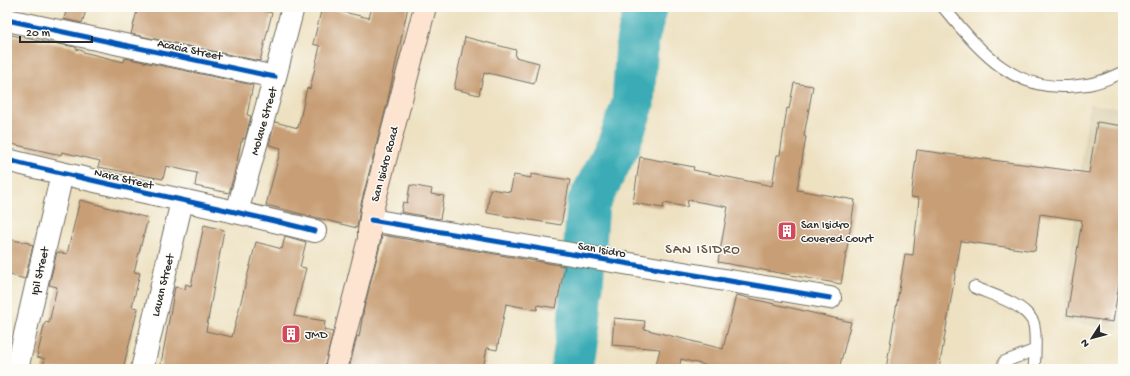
<svg xmlns="http://www.w3.org/2000/svg" width="1130" height="376" font-family="'Gochi Hand',sans-serif">
<rect width="100%" height="100%" fill="#fdfcf7"/>
<filter id="ink" filterUnits="userSpaceOnUse"><feTurbulence type="fractalNoise" baseFrequency=".025" numOctaves="2"/><feDisplacementMap in="SourceGraphic" scale="8" xChannelSelector="R" yChannelSelector="G"/><feConvolveMatrix kernelMatrix="1 2 1 2 8 2 1 2 1" color-interpolation-filters="sRGB"/></filter>
<filter id="wash" filterUnits="userSpaceOnUse"><feTurbulence type="fractalNoise" baseFrequency=".012" numOctaves="4" result="noise"/><feDisplacementMap in="SourceGraphic" scale="16" xChannelSelector="R" yChannelSelector="G"/><feGaussianBlur stdDeviation="0.9" result="paint"/><feColorMatrix in="noise" values="0 0 0 0 0 0 0 0 0 0 0 0 0 0 0 0 0 1.4 0 .05"/><feComposite in="paint" operator="in"/></filter>
<g filter="url(#wash)">
<rect width="100%" height="100%" fill="#ede1c1"/>
<path fill="#dbd0b1" d="M 1090,104 L 1123,108 L 1123,329 L 1062,322 L 1085,136 Z"/>
<g fill="none" stroke-linecap="round" stroke-linejoin="round">
<path stroke="#3bacb5" stroke-width="43" d="M 572,369 L 579,324 L 588,204 L 618,146 L 633,104 L 637,42 L 646,7"/>
</g>
<g id="blocks">
<path fill="#c79e75" d="M 67,7 L 87,7 L 82,23 L 64,19 Z
M 138,7 L 251,7 L 272,13 L 260,61 L 131,34 Z
M 322,7 L 369,18 L 372,7 L 408,7 L 386,108 L 360,207 L 357,228 L 266,205 L 281,148 L 269,145 L 275,122 L 298,128 L 307,88 L 310,89 L 320,46 L 313,44 Z
M 7,34 L 39,41 L 76,47 L 76,49 L 83,51 L 83,52 L 124,62 L 125,58 L 253,85 L 247,115 L 251,116 L 245,139 L 243,138 L 242,142 L 241,142 L 234,175 L 229,193 L 195,186 L 197,173 L 166,166 L 163,179 L 98,167 L 100,161 L 62,152 L 61,155 L 7,143 Z
M 465,37 L 516,50 L 515,57 L 539,63 L 534,84 L 488,73 L 488,74 L 484,73 L 479,95 L 454,89 Z
M 794,83 L 813,86 L 804,136 L 806,137 L 797,190 L 855,200 L 841,284 L 718,262 L 728,207 L 688,200 L 687,207 L 664,203 L 663,208 L 633,203 L 640,157 L 694,167 L 693,170 L 772,186 L 777,155 L 780,155 L 787,108 L 789,109 Z
M 1097,122 L 1123,126 L 1123,258 L 1113,322 L 1067,315 L 1082,220 L 1040,214 L 1035,251 L 961,241 L 939,369 L 886,369 L 905,254 L 913,255 L 919,198 L 911,197 L 917,150 L 1089,173 Z
M 531,174 L 570,180 L 561,225 L 487,213 L 490,189 L 510,192 L 514,175 L 531,178 Z
M 410,185 L 432,189 L 431,194 L 444,196 L 440,219 L 401,212 L 403,202 L 407,203 Z
M 80,200 L 148,218 L 134,272 L 140,273 L 132,307 L 138,308 L 123,369 L 42,369 L 45,359 L 37,357 L 45,322 L 49,323 L 57,287 L 49,285 L 57,252 L 67,254 Z
M 204,225 L 224,230 L 206,331 L 232,337 L 256,242 L 282,249 L 285,236 L 306,242 L 300,267 L 306,268 L 294,316 L 325,321 L 324,330 L 333,332 L 324,369 L 160,369 L 175,287 L 185,289 L 186,284 L 191,286 Z
M 382,235 L 565,266 L 556,308 L 538,305 L 537,310 L 506,304 L 497,350 L 487,348 L 483,369 L 349,369 L 357,336 L 359,337 L 364,308 L 381,242 Z
M 7,239 L 29,243 L 29,244 L 33,245 L 25,279 L 7,274 Z
M 736,295 L 851,322 L 839,369 L 720,369 L 681,359 L 679,369 L 655,369 L 660,349 L 612,345 L 614,318 L 645,321 L 644,329 L 723,349 Z"/>
</g>
</g>
<g filter="url(#ink)">
<use href="#blocks" fill-opacity="0" stroke="#6f6b60" stroke-width="1"/>
<g fill="none" stroke-linecap="round" stroke-linejoin="round">
<g stroke="#6f6b60" stroke-width="13">
<path id="lane" d="M 943,7 C 979,49 1011,92 1073,86 C 1080,85 1088,85 1094,83 C 1104,81 1114,76 1123,72
M 974,287 C 992,295 1022,303 1032,320 C 1037,327 1035,359 1034,369
M 1003,369 L 1004,362 L 1035,350"/>
</g>
<g stroke="#6f6b60" stroke-width="24">
<path id="street" d="M 7,20 L 275,77
M 7,160 C 109,186 213,205 315,231
M 237,212 L 275,77 L 293,7
M 371,220 L 830,298
M 17,369 L 62,174
M 142,369 L 182,201"/>
</g>
<g stroke="#6f6b60" stroke-width="24">
<path id="secondary" d="M 336,369 L 369,239 L 369,231 L 372,210 L 425,7"/>
</g>
<use href="#lane" stroke="#fff" stroke-width="11"/>
<use href="#street" stroke="#fff" stroke-width="22"/>
<use href="#secondary" stroke="#fde4d1" stroke-width="22"/>
<g stroke="#fdfcf7" stroke-width="8">
<path id="cycleway" d="M 7,20 L 275,77
M 7,160 C 109,186 213,205 315,231
M 371,220 L 830,298"/>
</g>
<use href="#cycleway" stroke="#0057b8" stroke-width="5"/>
</g>
</g>
<defs>
<g id="building-square" transform="scale(1)"><rect x="-9" y="-9" width="18" height="18" rx="4" fill="#d1495b" stroke="#fdfcf7"/><path d="M-4-6H4V6H1V3H-1V6H-4ZM-2.5-4.3h1.7v1.8h-1.7ZM.8-4.3h1.7v1.8H.8ZM-2.5-1h1.7V.8h-1.7ZM.8-1h1.7V.8H.8Z" fill="#fff"/></g>
</defs>
<g fill-rule="evenodd">
<use href="#building-square" x="787" y="231"/>
<use href="#building-square" x="291" y="334"/>
</g>
<g text-anchor="middle" stroke-width="3" stroke-linejoin="round" paint-order="stroke">
<g font-size="12" fill="#2b2b2b" stroke="#fdfcf7">
<text transform="translate(190 49) rotate(12)" y="4">Acacia Street</text>
<text transform="translate(263 121) rotate(-74)" y="4">Molave Street</text>
<text transform="translate(384 164) rotate(-75)" y="4">San Isidro Road</text>
<text transform="translate(124 178) rotate(13)" y="4">Nara Street</text>
<text transform="translate(602 249) rotate(10)" y="4">San Isidro</text>
<text transform="translate(39 271) rotate(-77)" y="4">Ipil Street</text>
<text transform="translate(162 285) rotate(-76)" y="4">Lauan Street</text>
</g>
<g font-size="12" fill="#2b2b2b" stroke="#fdfcf7" text-anchor="start">
<text x="801" y="228">San Isidro<tspan x="801" dy="14">Covered Court</tspan></text>
<text x="305" y="338">JMD</text>
</g>
<g font-size="14" letter-spacing="1" fill="#625345" stroke="#fdfcf7">
<text x="703" y="253">SAN ISIDRO</text>
</g>
</g>
<rect width="1130" height="376" fill="none" stroke="#fdfcf7" stroke-width="24"/>
<g transform="translate(1092 338) rotate(234)" stroke="#fdfcf7" stroke-width="3" paint-order="stroke">
<path d="M0-3L7 15L0 10L-7 15Z" fill="#2b2b2b"/>
<text y="-6" font-size="11" font-weight="bold" text-anchor="middle" fill="#2b2b2b">N</text>
</g>
<path d="M20 36v6h72v-6" fill="none" stroke="#2b2b2b" stroke-width="2"/>
<text x="26" y="36" font-size="12" fill="#2b2b2b" stroke="#fdfcf7" stroke-width="3" paint-order="stroke">20 m</text>
</svg>
